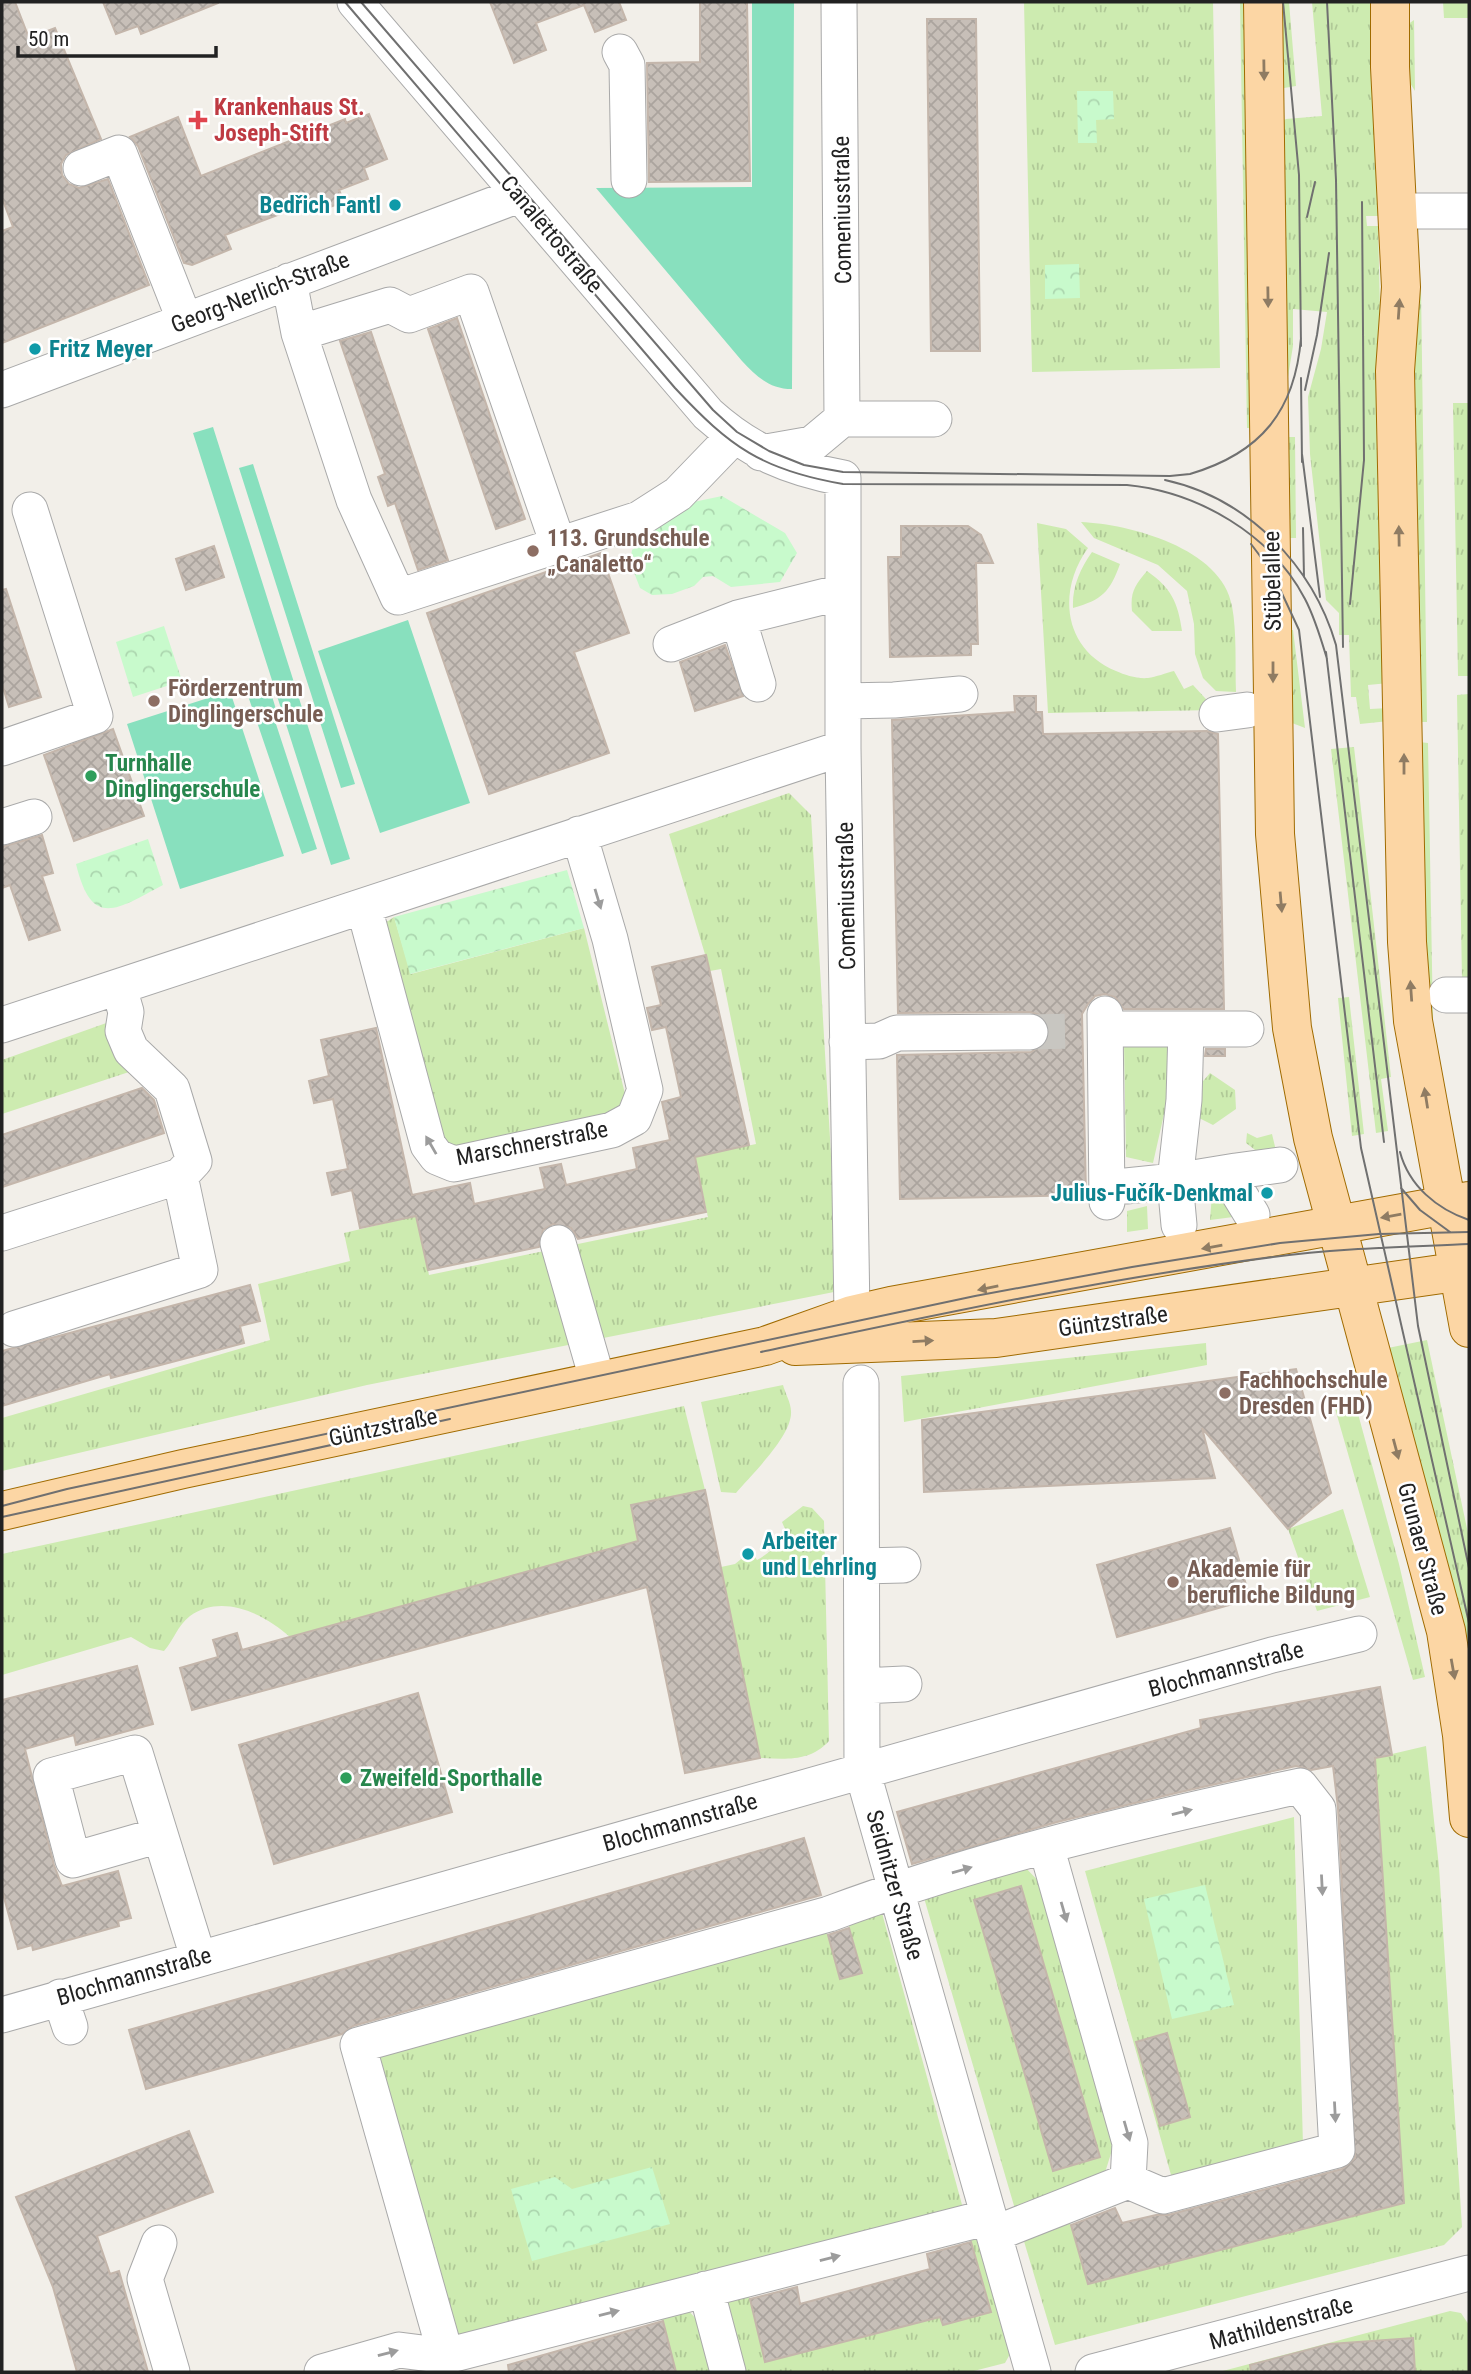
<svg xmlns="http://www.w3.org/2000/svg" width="1471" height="2374" font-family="'Roboto Condensed',sans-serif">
<defs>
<pattern id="grass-tufts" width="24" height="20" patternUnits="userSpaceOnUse" patternTransform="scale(1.75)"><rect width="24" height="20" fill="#cdebb0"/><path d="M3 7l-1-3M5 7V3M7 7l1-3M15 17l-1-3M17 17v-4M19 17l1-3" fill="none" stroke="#b0c997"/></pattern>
<pattern id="park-crowns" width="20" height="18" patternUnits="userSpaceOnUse" patternTransform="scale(1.75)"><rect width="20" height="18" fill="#c8facc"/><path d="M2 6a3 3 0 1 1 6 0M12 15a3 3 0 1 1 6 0" fill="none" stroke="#acd6af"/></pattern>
<pattern id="building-cross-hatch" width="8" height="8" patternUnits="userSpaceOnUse" patternTransform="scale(1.75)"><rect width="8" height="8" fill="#c7bfb8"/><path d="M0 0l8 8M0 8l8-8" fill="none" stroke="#aba49e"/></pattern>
</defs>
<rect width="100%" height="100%" fill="#f2efe9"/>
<path fill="url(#grass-tufts)" d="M 1024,2 L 1213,2 L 1220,368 L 1032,372 Z
M 1240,2 L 1248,2 L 1253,428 L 1247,428 Z
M 1276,2 L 1289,2 L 1296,86 L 1278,89 Z
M 1312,2 L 1375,2 L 1378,216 L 1366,216 L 1367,226 L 1378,226 L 1389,683 L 1368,685 L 1370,709 L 1389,708 L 1389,721 L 1360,724 L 1356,697 L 1351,697 L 1349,635 L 1339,635 L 1339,613 L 1326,600 L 1310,454 L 1308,397 L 1321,349 L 1327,312 L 1293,309 L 1293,346 L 1287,383 L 1278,124 L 1286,119 L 1322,116 Z
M 1414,20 L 1415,91 L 1410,83 L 1404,27 Z
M 1421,287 L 1427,722 L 1417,722 L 1412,350 Z
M 1453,403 L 1469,403 L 1469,676 L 1458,676 Z
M 1282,437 L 1295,437 L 1296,538 L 1284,538 Z
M 1081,522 C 1129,524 1222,548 1232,606 C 1237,633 1235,664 1236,692 L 1216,691 L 1203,678 L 1195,654 L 1194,624 L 1187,591 L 1158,565 L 1094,538 Z
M 1037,523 L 1066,529 L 1088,548 C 1057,591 1063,649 1116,671 C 1125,675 1137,679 1148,678 C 1156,677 1166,673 1174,671 L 1184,689 L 1193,685 L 1216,710 L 1048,713 Z
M 1092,552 L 1120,564 C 1110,592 1102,600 1073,608 C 1072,587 1080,569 1092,552 Z
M 1147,571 C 1171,588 1178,602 1182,631 L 1152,631 L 1132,611 C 1130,592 1135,585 1147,571 Z
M 1286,630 L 1293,630 L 1305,728 L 1287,721 Z
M 1469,694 L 1469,980 L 1462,980 L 1457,695 Z
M 1419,742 L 1428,743 L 1433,1021 L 1431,1044 L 1423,958 Z
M 1354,747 L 1391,1077 L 1381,1079 L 1388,1131 L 1376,1133 L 1331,749 Z
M 789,793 L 811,815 L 839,1291 L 367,1385 L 2,1471 L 2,1418 L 270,1340 L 258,1284 L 350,1261 L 344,1233 L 416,1216 L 429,1275 L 708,1217 L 695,1157 L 756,1144 L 721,969 L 710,971 L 669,834 Z
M 394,917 L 411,974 L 584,928 L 629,1110 L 452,1154 L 437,1144 L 385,923 Z
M 1349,997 L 1364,1134 L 1352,1136 L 1338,998 Z
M 112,1021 L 135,1070 L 2,1114 L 2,1060 Z
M 1168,1043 L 1167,1101 L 1153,1163 L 1126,1157 L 1124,1044 Z
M 1210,1073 L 1235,1090 L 1236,1109 L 1213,1125 L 1199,1118 L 1198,1087 Z
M 1247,1133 L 1257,1138 L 1272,1134 L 1278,1159 L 1267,1159 L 1246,1143 Z
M 1228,1191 L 1241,1216 L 1210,1220 L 1212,1194 Z
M 1147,1206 L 1148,1229 L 1127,1232 L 1127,1211 Z
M 1427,1340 L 1469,1538 L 1469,1697 L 1383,1349 Z
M 1206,1343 L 1207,1365 L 904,1422 L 901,1376 Z
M 783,1385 C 785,1393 791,1403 791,1411 C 793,1435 751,1475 736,1493 L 721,1492 L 701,1402 Z
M 1354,1399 L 1399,1564 L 1425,1677 L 1413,1680 L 1334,1405 Z
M 684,1406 L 705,1490 L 631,1505 L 638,1541 L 290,1637 C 265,1614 222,1593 190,1616 C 177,1626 174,1640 164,1651 L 150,1648 L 131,1637 L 2,1675 L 2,1554 Z
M 803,1506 L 812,1508 L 824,1521 L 829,1741 C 810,1762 786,1759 760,1758 L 721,1567 L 735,1564 L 751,1551 L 757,1560 C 771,1552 780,1544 785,1529 L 782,1522 Z
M 1343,1509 L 1370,1597 L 1317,1611 L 1288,1529 Z
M 1426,1746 L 1439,1867 L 1462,2227 L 1444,2245 L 1055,2345 L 1023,2238 L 1069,2220 L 1089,2284 L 1404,2203 L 1375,1758 Z
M 1294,1817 L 1303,2145 L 1173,2182 L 1085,1871 Z
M 1021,1863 L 1049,1892 L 1118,2131 L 1103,2179 L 1017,2216 L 922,1891 Z
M 882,1913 L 964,2212 L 453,2347 L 367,2054 L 826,1929 L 840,1979 L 862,1972 L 848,1923 Z
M 976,2235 L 1010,2354 L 1005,2363 L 970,2372 L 746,2372 L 728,2302 L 749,2296 L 766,2362 L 940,2317 L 943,2325 L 991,2311 L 970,2237 Z
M 686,2308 L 698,2321 L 712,2372 L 676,2372 L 662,2319 L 628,2328 L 626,2315 Z
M 1450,2311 L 1461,2313 L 1469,2325 L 1469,2372 L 1415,2372 L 1413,2339 L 1330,2344 L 1274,2372 L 1219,2372 Z"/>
<path fill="url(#park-crowns)" d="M 1077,91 L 1113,91 L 1114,119 L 1096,120 L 1097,143 L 1078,143 Z
M 1079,264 L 1080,298 L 1045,299 L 1045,265 Z
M 722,496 L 785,533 L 797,553 L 780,582 L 731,587 L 713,576 L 703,577 L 694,586 L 672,594 L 652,595 L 640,588 L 630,562 L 632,550 L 684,504 Z
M 164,626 L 182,681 L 133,697 L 116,642 Z
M 148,839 L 163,885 C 117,909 92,930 76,864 Z
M 567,870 L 584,928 L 410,974 L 394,917 Z
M 1205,1885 L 1234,2005 L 1172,2019 L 1144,1899 Z
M 652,2167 L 670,2224 L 532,2261 L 511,2189 L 555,2177 L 572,2189 Z"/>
<path fill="#cdebb0" d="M 1443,2 L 1469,2 L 1469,18 L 1444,18 Z"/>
<path fill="#88e0be" d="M 752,2 L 794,2 L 792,389 C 770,389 757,377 742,361 L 596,188 L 752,187 Z
M 213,427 L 350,859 L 331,865 L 193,433 Z
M 253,464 L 355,784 L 341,788 L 239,468 Z
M 408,620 L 470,803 L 380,833 L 318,651 Z
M 267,680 L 279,719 L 275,721 L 317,849 L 302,854 L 245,687 Z
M 230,691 L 284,856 L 180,889 L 127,724 Z"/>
<path fill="url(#building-cross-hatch)" stroke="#c4b6ab" stroke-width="2" d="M 2,2 L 15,2 L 29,38 L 55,28 L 101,139 L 66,155 L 61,164 L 62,175 L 69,184 L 79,188 L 108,179 L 149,285 L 2,343 L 2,231 L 13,227 L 2,198 Z
M 103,2 L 218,2 L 218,3 L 141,34 L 138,26 L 116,34 Z
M 490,2 L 619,2 L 626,20 L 595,32 L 584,5 L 536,23 L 546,50 L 514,63 Z
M 700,2 L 747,2 L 750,181 L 649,182 L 647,63 L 700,62 Z
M 927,19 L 976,19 L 980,351 L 931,351 Z
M 369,114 L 387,159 L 364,168 L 368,179 L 339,190 L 344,202 L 313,213 L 309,203 L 225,235 L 231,249 L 192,265 L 184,263 L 138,146 L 130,137 L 178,117 L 201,176 L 345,119 L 346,123 Z
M 457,318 L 525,519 L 496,529 L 428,329 Z
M 371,332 L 448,560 L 418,570 L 395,503 L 388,506 L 378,477 L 385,474 L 340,341 Z
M 901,526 L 968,526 L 981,535 L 993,563 L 976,563 L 978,644 L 971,644 L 971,655 L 890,657 L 888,557 L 901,557 Z
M 214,546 L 224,577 L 186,590 L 176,559 Z
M 601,553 L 629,633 L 574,652 L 609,753 L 489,794 L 427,613 Z
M 6,589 L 41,697 L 9,707 L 2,684 L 2,590 Z
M 725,645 L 743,696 L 695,711 L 680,662 Z
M 1014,696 L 1036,696 L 1036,712 L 1042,712 L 1043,734 L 1207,731 L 1218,734 L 1224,1009 L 1124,1009 L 1115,997 L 1105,994 L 1095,996 L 1088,1004 L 1082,1014 L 1086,1195 L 900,1199 L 897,1055 L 1031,1052 L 1047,1042 L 1050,1031 L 1040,1015 L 1030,1012 L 898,1013 L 892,720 L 1015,712 Z
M 113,729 L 144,816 L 74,841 L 44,755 Z
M 42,835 L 53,873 L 42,876 L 60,930 L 29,940 L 10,885 L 2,888 L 2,847 Z
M 706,955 L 749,1145 L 695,1157 L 706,1212 L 578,1239 L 571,1228 L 553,1224 L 543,1230 L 539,1247 L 428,1270 L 416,1216 L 360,1228 L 352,1190 L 332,1195 L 327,1173 L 348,1169 L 333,1099 L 314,1103 L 309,1081 L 329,1076 L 321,1040 L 376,1028 L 412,1195 L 470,1183 L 474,1204 L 545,1189 L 540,1168 L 561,1164 L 566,1185 L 637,1169 L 633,1148 L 670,1140 L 662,1102 L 681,1097 L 666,1027 L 652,1030 L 647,1008 L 661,1005 L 652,967 Z
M 1206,1049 L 1225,1049 L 1225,1056 L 1205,1056 Z
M 142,1088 L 154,1100 L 164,1133 L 2,1187 L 2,1135 Z
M 250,1285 L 260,1321 L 240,1326 L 244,1343 L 111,1378 L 110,1374 L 2,1406 L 2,1351 Z
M 1296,1369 L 1331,1493 L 1288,1529 L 1202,1428 L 1215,1478 L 924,1492 L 922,1420 Z
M 705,1490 L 760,1758 L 685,1773 L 647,1587 L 192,1710 L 180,1668 L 218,1657 L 213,1640 L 237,1633 L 242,1650 L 638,1541 L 631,1505 Z
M 1230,1528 L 1250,1599 L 1117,1637 L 1097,1565 Z
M 137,1666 L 153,1724 L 76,1745 L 74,1735 L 25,1749 L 54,1865 L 62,1886 L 118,1871 L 131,1918 L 118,1921 L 119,1926 L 83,1936 L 33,1950 L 32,1945 L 18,1949 L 2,1890 L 2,1700 Z
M 1380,1687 L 1392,1755 L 1375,1758 L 1404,2203 L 1088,2284 L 1071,2225 L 1115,2208 L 1122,2223 L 1156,2215 L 1168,2215 L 1342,2169 L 1355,2158 L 1338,1808 L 1333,1766 L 1311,1770 L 1296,1766 L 1176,1793 L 1057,1822 L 912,1864 L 897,1812 L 1201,1728 L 1200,1720 Z
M 418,1693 L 452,1812 L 274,1864 L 239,1745 Z
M 804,1838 L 821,1895 L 353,2026 L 342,2034 L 146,2089 L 129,2030 Z
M 1021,1886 L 1100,2157 L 1053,2171 L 974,1900 Z
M 849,1928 L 862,1973 L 840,1979 L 828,1935 Z
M 1167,2033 L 1190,2117 L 1160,2126 L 1136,2042 Z
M 189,2131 L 213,2192 L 97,2236 L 110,2274 L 119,2271 L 148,2372 L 77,2372 L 53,2287 L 16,2197 Z
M 971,2242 L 991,2312 L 943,2325 L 940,2317 L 765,2362 L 750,2299 L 797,2287 L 800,2304 L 930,2269 L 927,2254 Z
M 663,2321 L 676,2372 L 509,2372 L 508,2365 Z
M 1413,2338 L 1415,2372 L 1251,2372 L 1250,2365 L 1330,2344 Z"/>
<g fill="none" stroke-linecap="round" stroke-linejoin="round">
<path stroke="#c8c6c1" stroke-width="35" stroke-dasharray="35 18" stroke-linecap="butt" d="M 1030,1032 L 1083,1031"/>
<g stroke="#a9a9a9" stroke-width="37">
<path id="minor" d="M 355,2 L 708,414 C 749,451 789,468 843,478 L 843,748 L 852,1315
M 839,2 L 842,419
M 620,52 L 627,65 L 629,180
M 81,168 L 119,153 L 185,321
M 1399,211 L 1469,211
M 289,281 L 299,333 L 354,500 L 398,597 L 639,519 L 678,494 L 733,437
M 299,333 L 390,305 L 409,315 L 471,292 L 558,544
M 2,390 L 519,195
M 842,419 L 934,419
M 761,453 L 812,444 L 842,419
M 738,618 L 758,684
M 671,644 L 738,618 L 842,592
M 843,701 L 894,700 L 960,694
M 1217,714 L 1247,710
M 2,748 L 95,716 L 30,510
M 2,827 L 34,817
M 364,907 L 428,1145 L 437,1157 L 454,1164 L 612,1130 L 634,1118 L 645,1090 L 610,939 L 579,834
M 1446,995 L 1469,995
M 1105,1014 L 1107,1202
M 2,1025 L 843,748
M 1124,1029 L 1246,1029
M 1186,1029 L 1184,1100 L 1175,1181 L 1236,1171
M 847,1042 L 879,1041 L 897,1033 L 1030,1032
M 1126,1186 L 1175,1181 L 1179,1225
M 1252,1215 L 1236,1189 L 1236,1171 L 1280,1165
M 2,1233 L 180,1176 L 194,1161 L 172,1089 L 131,1050 L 123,1031 L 126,1012 L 119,988
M 558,1243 L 598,1382
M 14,1329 L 200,1270 L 180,1176
M 861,1383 L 862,1770 L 1033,2372
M 862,1566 L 903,1565
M 862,1686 L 904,1684
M 160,1835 L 73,1860 L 51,1776 L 135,1753 L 198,1957
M 1046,1846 L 1130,2143 L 1128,2181
M 60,1997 L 70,2027
M 2,2015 L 1272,1655 L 1359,1634
M 159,2243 L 145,2279 L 172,2372
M 706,2289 L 728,2372
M 446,2356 L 358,2045 L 829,1914 C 982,1857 1141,1820 1300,1786 L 1318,1809 L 1337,2150 L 1163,2196 L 1128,2181 L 994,2234
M 322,2372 L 399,2350 L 446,2356 L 989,2217
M 1093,2372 L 1469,2273"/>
</g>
<g stroke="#a06b00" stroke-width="40">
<path id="major" d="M 1263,2 L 1275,834 L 1292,1028 L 1313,1138 L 1446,1631 L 1462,1735 L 1469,1818
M 1390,2 L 1390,67 L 1401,287 L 1395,371 L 1407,942 L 1413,1021 L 1469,1328
M 795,1346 L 996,1338 L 1469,1270
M 2,1511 L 183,1469 L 765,1346 L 852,1315 L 891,1306 L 1469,1201"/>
</g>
<use href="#minor" stroke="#fff" stroke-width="35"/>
<use href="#major" stroke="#fcd6a4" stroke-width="38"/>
<path stroke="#707070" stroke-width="2" d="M 345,2 L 675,388 C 730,447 762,470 843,484 L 1127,485 C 1198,492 1271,534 1305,599 C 1315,618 1321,639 1327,659
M 361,2 L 713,410 L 737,432 L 769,451 L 804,465 L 843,472 L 1170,476 L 1190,474 C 1261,453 1295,411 1301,338
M 1283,2 L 1299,175 L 1301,346
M 1327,2 L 1336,180 L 1343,647
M 1307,217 L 1315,182
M 1301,378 L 1302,462
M 1305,390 L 1317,335 L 1329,253
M 1302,454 L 1320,597
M 1165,480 C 1248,498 1313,566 1336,645 L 1418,1326 L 1469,1568
M 1303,528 L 1304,577
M 1251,544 L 1272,572 L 1299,630 L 1361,1148 L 1469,1623
M 1350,604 L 1364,460 L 1362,202
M 1326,652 L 1384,1142
M 1400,1152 C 1409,1186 1437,1209 1469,1220
M 1401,1188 L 1420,1210 L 1450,1232
M 761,1352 C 930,1316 1101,1279 1273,1257 C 1338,1248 1404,1247 1469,1244
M 2,1506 L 67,1489 L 975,1296 L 1132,1267 L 1280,1243 L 1379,1234 L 1469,1232
M 2,1517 L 450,1419"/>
</g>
<defs><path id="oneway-solid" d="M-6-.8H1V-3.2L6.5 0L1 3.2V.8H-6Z" transform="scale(1.75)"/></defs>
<g fill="#8f7c63">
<use href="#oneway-solid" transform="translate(1264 70) rotate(89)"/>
<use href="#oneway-solid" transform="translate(1268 297) rotate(89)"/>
<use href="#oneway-solid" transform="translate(1399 309) rotate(-86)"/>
<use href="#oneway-solid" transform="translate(1399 536) rotate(-91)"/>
<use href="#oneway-solid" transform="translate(1273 672) rotate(90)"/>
<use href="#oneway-solid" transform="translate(1404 764) rotate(-90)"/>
<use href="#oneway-solid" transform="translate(1281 902) rotate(85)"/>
<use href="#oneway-solid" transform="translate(1411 991) rotate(-94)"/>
<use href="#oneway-solid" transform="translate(1426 1098) rotate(-99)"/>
<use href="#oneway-solid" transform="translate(1391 1216) rotate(170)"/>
<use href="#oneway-solid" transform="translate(1212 1247) rotate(170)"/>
<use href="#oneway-solid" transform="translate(988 1288) rotate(169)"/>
<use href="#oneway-solid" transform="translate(923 1341) rotate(-3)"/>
<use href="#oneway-solid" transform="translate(1396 1449) rotate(75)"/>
<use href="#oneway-solid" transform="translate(1453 1669) rotate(80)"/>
</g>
<g fill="#9c9c9c">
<use href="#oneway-solid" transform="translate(598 899) rotate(73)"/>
<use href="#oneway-solid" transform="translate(431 1145) rotate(-120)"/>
<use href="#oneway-solid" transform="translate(1182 1812) rotate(-14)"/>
<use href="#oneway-solid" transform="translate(962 1870) rotate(-16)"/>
<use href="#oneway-solid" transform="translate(1322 1885) rotate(87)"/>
<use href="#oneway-solid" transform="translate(1064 1912) rotate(74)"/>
<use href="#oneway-solid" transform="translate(1335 2112) rotate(87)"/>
<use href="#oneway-solid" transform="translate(1127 2131) rotate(74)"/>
<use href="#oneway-solid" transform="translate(830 2258) rotate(-14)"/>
<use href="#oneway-solid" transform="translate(609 2313) rotate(-14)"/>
<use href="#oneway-solid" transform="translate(388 2353) rotate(-15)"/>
</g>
<path fill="#e0444e" stroke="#fff" stroke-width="2.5" d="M194.5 109.5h7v7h7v7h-7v7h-7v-7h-7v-7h7z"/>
<g fill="#0f9aa8" stroke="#fff" stroke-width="2.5">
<circle cx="395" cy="205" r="7"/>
<circle cx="35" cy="349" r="7"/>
<circle cx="1267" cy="1193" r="7"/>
<circle cx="748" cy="1554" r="7"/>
</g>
<g fill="#8d6e63" stroke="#fff" stroke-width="2.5">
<circle cx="533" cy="551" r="7"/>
<circle cx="154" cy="701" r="7"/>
<circle cx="1225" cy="1393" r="7"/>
<circle cx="1173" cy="1582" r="7"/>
</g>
<g fill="#2e9e5b" stroke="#fff" stroke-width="2.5">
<circle cx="91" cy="776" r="7"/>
<circle cx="346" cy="1778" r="7"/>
</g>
<g text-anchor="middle" stroke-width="5" stroke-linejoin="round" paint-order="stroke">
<g font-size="23" font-weight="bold" fill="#be3a42" stroke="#fff" text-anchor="start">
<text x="214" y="115">Krankenhaus St.<tspan x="214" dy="26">Joseph-Stift</tspan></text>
</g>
<g font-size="23" font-weight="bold" fill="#0d838f" stroke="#fff" text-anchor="end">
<text x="381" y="213">Bedřich Fantl</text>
<text x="49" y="357" text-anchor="start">Fritz Meyer</text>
<text x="1253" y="1201">Julius-Fučík-Denkmal</text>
<text x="762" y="1549" text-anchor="start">Arbeiter<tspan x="762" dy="26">und Lehrling</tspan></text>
</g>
<g font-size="23" fill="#222" stroke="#fff">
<text transform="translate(842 210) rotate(-91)" y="8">Comeniusstraße</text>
<text transform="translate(552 234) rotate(50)" y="8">Canalettostraße</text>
<text transform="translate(260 292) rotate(-21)" y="8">Georg-Nerlich-Straße</text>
<text transform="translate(1272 581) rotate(-91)" y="8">Stübelallee</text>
<text transform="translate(846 896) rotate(-91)" y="8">Comeniusstraße</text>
<text transform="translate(532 1143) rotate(-11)" y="8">Marschnerstraße</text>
<text transform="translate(1113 1321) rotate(-8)" y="8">Güntzstraße</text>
<text transform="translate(383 1427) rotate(-12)" y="8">Güntzstraße</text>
<text transform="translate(1423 1549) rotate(75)" y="8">Grunaer Straße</text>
<text transform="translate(1226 1669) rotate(-15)" y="8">Blochmannstraße</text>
<text transform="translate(680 1822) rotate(-16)" y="8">Blochmannstraße</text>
<text transform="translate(895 1885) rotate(74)" y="8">Seidnitzer Straße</text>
<text transform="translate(134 1976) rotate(-16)" y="8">Blochmannstraße</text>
<text transform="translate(1281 2323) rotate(-15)" y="8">Mathildenstraße</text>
</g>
<g font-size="23" font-weight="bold" fill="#785e54" stroke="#fff" text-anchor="start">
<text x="547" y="546">113. Grundschule<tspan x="547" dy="26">„Canaletto“</tspan></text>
<text x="168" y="696">Förderzentrum<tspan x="168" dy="26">Dinglingerschule</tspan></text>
<text x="1239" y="1388">Fachhochschule<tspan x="1239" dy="26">Dresden (FHD)</tspan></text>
<text x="1187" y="1577">Akademie für<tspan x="1187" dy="26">berufliche Bildung</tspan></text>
</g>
<g font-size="23" font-weight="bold" fill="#27864d" stroke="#fff" text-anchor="start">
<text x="105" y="771">Turnhalle<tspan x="105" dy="26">Dinglingerschule</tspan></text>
<text x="360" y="1786">Zweifeld-Sporthalle</text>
</g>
</g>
<rect width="1471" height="2374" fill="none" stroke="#222222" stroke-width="7"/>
<path d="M18 46v10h198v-10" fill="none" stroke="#222222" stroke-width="3.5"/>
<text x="28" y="46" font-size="21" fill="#222222" stroke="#ffffff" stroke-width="5" paint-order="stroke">50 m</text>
</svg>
